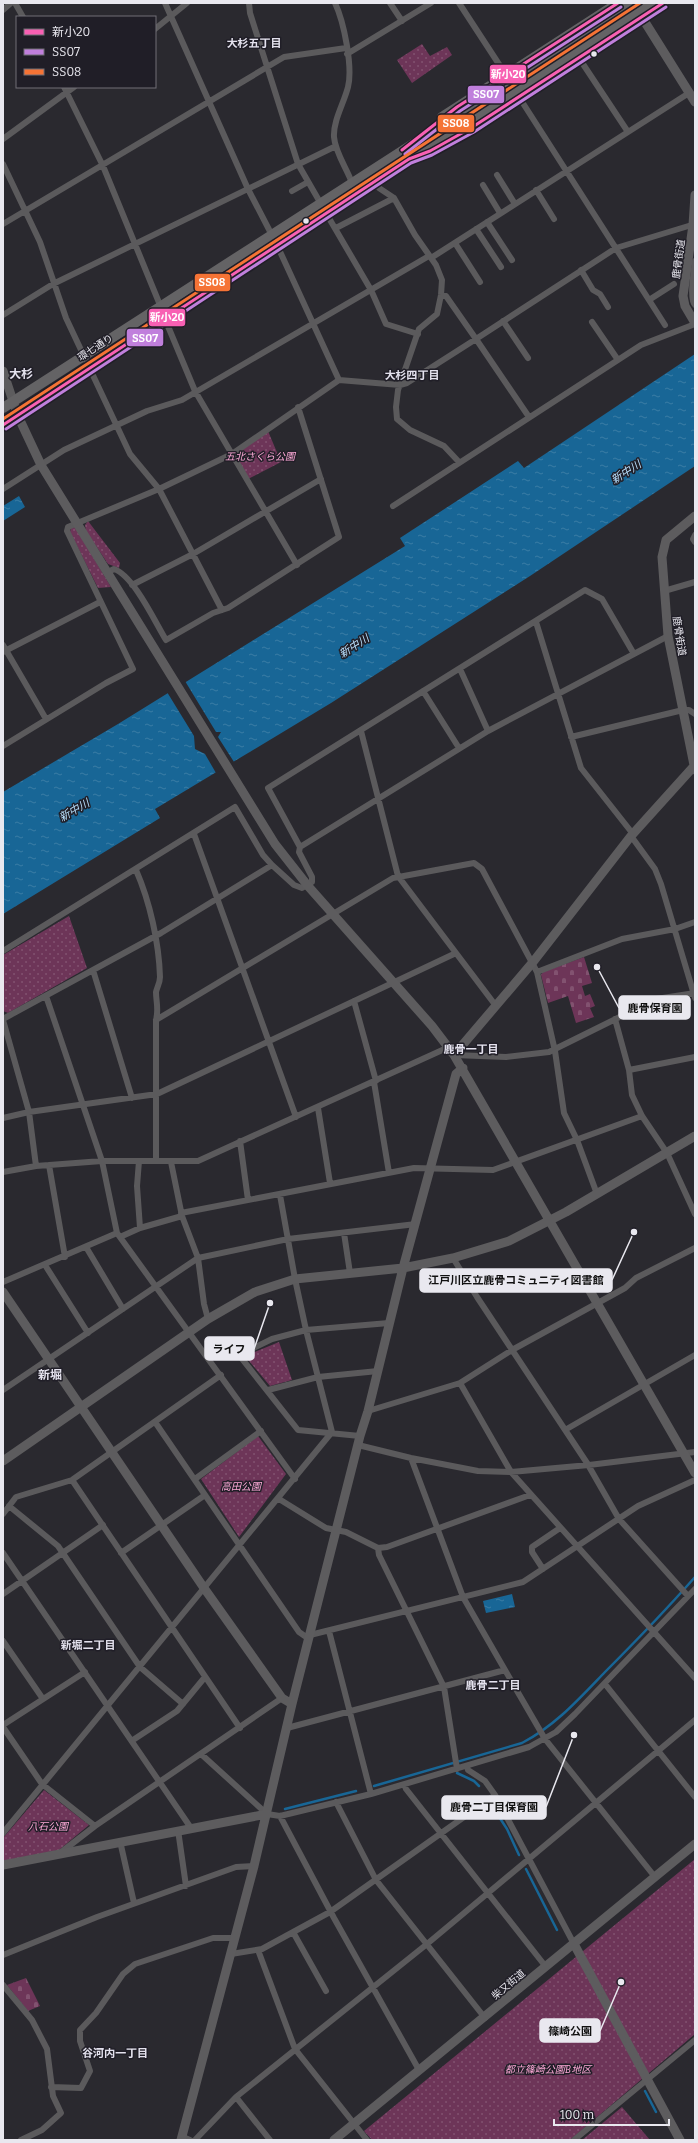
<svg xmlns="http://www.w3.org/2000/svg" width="698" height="2143" font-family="Bitter,'Noto Sans JP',serif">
<defs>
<pattern id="green-dots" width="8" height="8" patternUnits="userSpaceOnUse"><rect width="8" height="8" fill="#6d3558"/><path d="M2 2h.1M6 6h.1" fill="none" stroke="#825270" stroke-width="1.8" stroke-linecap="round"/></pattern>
<pattern id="cemetery-stones" width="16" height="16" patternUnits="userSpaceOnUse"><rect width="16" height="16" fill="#6d3558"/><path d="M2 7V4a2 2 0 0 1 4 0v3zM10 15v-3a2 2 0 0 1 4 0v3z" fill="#825270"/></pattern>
<pattern id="water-ripples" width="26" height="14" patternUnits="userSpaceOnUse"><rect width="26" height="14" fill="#186696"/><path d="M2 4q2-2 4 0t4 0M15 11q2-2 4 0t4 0" fill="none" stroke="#3a7ca5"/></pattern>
</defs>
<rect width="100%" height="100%" fill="#2a292f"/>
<path fill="url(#green-dots)" d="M 422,44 L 430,56 L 447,47 L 452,55 L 412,83 L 397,60 Z
M 268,431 L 281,462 L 248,479 L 234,455 Z
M 88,521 L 120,563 L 119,568 L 108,564 L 86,531 L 85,525 Z
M 75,527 L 111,587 L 98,588 L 70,532 L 71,528 Z
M 69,916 L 87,968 L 8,1013 L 3,1011 L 3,955 Z
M 279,1342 L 292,1380 L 270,1386 L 245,1356 Z
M 258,1436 L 286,1474 L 239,1537 L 201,1479 Z
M 44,1790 L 89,1825 L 59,1850 L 3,1861 L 3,1838 Z
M 695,1859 L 695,2034 L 570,2140 L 372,2140 L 364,2131 Z
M 622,2107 L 650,2140 L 582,2140 Z"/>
<path fill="url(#cemetery-stones)" d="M 584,957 L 592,983 L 582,986 L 585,996 L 590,994 L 595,1006 L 590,1008 L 594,1017 L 576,1023 L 568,996 L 548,1003 L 541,975 L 543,972 Z
M 26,1978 L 40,2006 L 28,2011 L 7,1985 Z"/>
<path fill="url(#water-ripples)" d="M 695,354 L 695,466 L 530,576 L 331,703 L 155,809 L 160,818 L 3,914 L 3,792 L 118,724 L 405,546 L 400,538 L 518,461 L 524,468 Z
M 19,496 L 25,507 L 3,521 L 3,506 Z
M 512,1594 L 515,1607 L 486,1613 L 483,1601 Z"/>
<path fill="#2a292f" d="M 185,681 L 216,732 L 221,732 L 218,737 L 234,762 L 216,773 L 205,754 L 195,749 L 194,736 L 167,692 Z"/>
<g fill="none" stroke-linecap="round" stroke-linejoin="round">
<path stroke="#186696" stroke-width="2.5" d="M 457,1773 L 474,1781 L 479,1786
M 374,1786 L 522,1743 C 555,1726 579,1699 605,1672 C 636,1641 666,1610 695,1577
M 490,1803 L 507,1829 L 519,1855
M 285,1809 L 356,1791
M 526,1869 L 557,1930
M 645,2091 L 656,2112"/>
<path stroke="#5b5a5c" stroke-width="6" d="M 15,3 L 23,17
M 249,3 L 250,13 L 298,164 L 321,204
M 335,3 C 344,22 353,67 348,87 C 344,103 333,121 334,137 C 335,152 347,169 352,183
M 390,3 L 402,21
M 459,3 L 506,75
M 3,10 L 11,3
M 155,29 L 187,3
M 347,54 L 431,3
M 579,58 L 628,132
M 64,87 L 103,166 L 160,305
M 519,97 L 665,325
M 3,139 L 74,87
M 3,164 L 40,242 L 66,318 L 130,454 L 159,489 L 222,610
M 497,175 L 515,204
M 375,181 L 379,188 L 394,198 L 415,235 L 436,265 L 442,280 L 441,295 L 437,314 L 419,329 L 398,390 L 396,407 L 397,419 L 410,430 L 444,446 L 459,462
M 483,185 L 500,213
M 536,190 L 554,219
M 292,191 L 308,182
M 326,213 L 371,290 L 386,324 L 418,334
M 487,222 L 512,260
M 3,224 L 284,57 L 346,48
M 336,228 L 394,198
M 476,229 L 501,267
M 455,243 L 480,282
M 431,258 L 689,93
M 695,261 C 694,270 689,300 695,305
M 581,270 L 593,290 L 600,294 L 608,307
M 441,295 L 446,296 L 476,339 L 616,248 L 695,224
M 649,300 L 674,284
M 3,315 L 53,284 L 336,146
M 165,319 L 195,391 L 297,565
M 503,321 L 528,358
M 592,322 L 618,360
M 339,380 L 400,385 L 407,383 L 476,339 L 529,417
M 3,489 L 64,450 L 147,411 L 182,400 L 429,256
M 393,506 L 641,345 L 695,324
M 695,535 L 693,539 L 695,542
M 108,572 L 114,569 C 134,576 155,622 166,640 L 213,613 L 228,608 L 339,537 L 298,407
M 132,585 L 193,554 L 321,479
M 664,591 L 695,582
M 536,622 L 581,768 L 633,834
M 3,645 L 46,719
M 3,652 L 100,602
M 460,669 L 488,731
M 423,691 L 459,748
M 361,731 L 398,876 L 456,953
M 571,737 L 683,710 L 689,710 L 695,714
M 3,746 L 106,683 L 133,669 L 67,531 L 68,527 L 159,489 L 232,454 L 339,380 L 277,245 L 248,189 L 165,3
M 194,834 L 296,1117
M 631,836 L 655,869 L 661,884 L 695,998
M 300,847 L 268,788 L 585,590 L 602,599 L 634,654
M 136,870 C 150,902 159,943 160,977 C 160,983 157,987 156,992 C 156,1002 159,1009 156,1020 L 156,1161
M 3,951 L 235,807 L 263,855 L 272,865
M 93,970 L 132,1098
M 537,972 L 622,939 L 675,929 L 695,922
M 46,996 L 102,1161 L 117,1233 L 295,1479
M 354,1001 L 376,1081
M 3,1019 L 161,933 L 272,865 L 294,885 L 302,888 L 312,882 L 312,877 L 299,852 L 300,847 L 488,731 L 668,636
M 615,1019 L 629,1070 L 632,1095 L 642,1116 L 667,1153 L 695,1214
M 3,1020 L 29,1112 L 36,1166
M 156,1020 L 393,878 L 474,863 L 482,869 L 537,972 L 555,1051 L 564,1113 L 577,1140 L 597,1194
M 454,1055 L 506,1057 L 549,1052 L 656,999 L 695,993
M 629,1070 L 695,1057
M 374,1082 L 389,1173
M 318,1108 L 330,1183
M 3,1118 L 29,1112 L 157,1094 L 456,953 L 496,1006
M 240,1141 L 248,1200
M 139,1161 L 137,1186 L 140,1228
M 171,1162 L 182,1216 L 198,1258 L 204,1304 L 208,1319
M 49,1165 L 65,1257
M 3,1172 L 36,1166 L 102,1161 L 198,1161 L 449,1047
M 280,1195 L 295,1279 L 306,1330 L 272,1339 L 239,1355 L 298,1430 L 360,1436
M 181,1213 L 414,1168 L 493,1170 L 642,1116
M 344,1233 L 350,1273
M 120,1237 L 140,1228 L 182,1216
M 86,1247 L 123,1309
M 453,1258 L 477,1297 L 587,1463 L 619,1519 L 688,1596
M 45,1265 L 88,1333
M 3,1282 L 117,1233
M 460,1383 L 511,1472 L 695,1678
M 3,1390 L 198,1258 L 288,1239 L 416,1224
M 268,1390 L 318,1377 L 378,1371
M 368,1411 L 460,1383 L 512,1350 L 625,1288 L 636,1278 L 695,1248
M 155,1422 L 299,1632 L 309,1639
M 565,1430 L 695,1355
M 332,1432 L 306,1330 L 389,1323
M 358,1445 L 411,1458 L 478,1471 L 511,1472 L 589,1465 L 695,1452
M 411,1458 L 463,1597 L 505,1670 L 545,1739 L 655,1877
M 195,1479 L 261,1431
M 72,1480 L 240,1728
M 279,1499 L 326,1528 L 346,1532 L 378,1548 L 387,1547 L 530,1495
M 9,1506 L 58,1546 L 140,1667 L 183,1704
M 3,1514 L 16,1497 L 72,1480 L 221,1375
M 378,1548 L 379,1555 L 444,1687 L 457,1769
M 3,1553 L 191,1828
M 121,1553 L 205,1495
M 543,1569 L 532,1552 L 532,1547 L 560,1528
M 3,1594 L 103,1525
M 329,1631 L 371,1794
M 310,1635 L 523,1582 L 638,1506 L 695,1480
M 3,1641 L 43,1699
M 605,1684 L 695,1797
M 3,1725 L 85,1672
M 3,1727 L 42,1784 L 95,1826
M 287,1728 L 505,1670
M 133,1740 L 177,1711 L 205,1677
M 201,1754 L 267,1814 L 280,1816 L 371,1794 L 529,1747 L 556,1732 L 575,1714 L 695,1589
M 467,1766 L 468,1770 L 485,1781 L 495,1795 L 574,1944
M 404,1784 L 406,1789 L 546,1967
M 336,1802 L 376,1880 L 485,2018
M 280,1816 L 334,1918 L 419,2070
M 178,1830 L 186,1886
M 3,1833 L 332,1432
M 120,1841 L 134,1903
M 60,1853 L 95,1826 L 282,1698
M 293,1932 L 326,1991
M 258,1950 L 295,2049 L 367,2140
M 231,1954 L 262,1949 L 330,1912 L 495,1795
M 3,1955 L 97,1917 L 236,1867 L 254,1866
M 3,1985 L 32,2020 L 47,2049 L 53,2096 L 61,2113 L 42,2130 L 21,2140
M 51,2087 L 81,2088 L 90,2071 L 80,2041 L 80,2030 L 96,2013 L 123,1974 L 135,1964 L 213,1938 L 235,1938
M 236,2097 L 270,2140
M 183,2137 L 190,2140
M 195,2140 L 236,2097 L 427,1944 L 695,1720
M 574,2140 L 695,2040"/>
<path stroke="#5d5c5e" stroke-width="9" d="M 638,11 L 695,102
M 695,195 L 693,225 L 683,296 L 685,306 L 695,323
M 3,371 L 18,416 L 41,465 L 275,844 L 308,886 L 432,1026 L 454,1055 L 695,1473
M 695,770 L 668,636 L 662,557 L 666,540 L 695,516
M 454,1055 L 533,962 L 631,836 L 695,765
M 3,1292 L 204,1588 L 282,1698 L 292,1704
M 3,1461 L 208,1319 L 255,1292 L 295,1279 L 403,1268 L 453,1258 L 509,1241 L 566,1212 L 695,1136
M 3,1865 L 267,1814
M 574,1944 L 680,2140
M 181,2140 L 254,1866 L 292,1704 L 360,1436 L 368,1411 L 403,1268 L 456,1074 L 463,1068
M 334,2140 L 695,1844"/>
<path stroke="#646365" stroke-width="10" d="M 442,117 L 618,3
M 439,146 L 471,128 L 663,3
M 3,408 L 632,3
M 3,425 L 541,73"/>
<path stroke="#646365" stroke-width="10" d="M 541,73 L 649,3"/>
<g stroke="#201e27" stroke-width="6">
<path id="bus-1" d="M 402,150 L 457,107 L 618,3
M 3,425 L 409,159 L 430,151 L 471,128 L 663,3"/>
</g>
<g stroke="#201e27" stroke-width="6">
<path id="bus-2" d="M 405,154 L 460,111 L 621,7
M 6,429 L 411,163 L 432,155 L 474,132 L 666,7"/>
</g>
<g stroke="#201e27" stroke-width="6">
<path id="bus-3" d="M 3,419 L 640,3"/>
</g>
<use href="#bus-1" stroke="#f860b3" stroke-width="3"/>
<use href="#bus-2" stroke="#c07fdc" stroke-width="3"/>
<use href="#bus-3" stroke="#f57335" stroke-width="3"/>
</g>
<g fill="#e9e8ef" stroke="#201e27" stroke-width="1.5">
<circle cx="594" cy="54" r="3.5"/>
<circle cx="306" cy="221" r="3.5"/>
</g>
<g text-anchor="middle" stroke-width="3" stroke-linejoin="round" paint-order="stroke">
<g font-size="10" fill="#e9e8ef" stroke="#201e27">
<text transform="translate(678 259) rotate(-82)" y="4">鹿骨街道</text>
<text transform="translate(95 347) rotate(-33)" y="4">環七通り</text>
<text transform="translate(680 636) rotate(81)" y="4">鹿骨街道</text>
<text transform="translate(508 1984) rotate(-40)" y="4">柴又街道</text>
</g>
<g font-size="10" font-style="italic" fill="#fca8d6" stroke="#201e27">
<text x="260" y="460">五北さくら公園</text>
<text x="241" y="1490">高田公園</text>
<text x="48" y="1830">八石公園</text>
<text x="548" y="2073">都立篠崎公園B地区</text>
</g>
<g font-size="11" font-weight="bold" fill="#e4e2ee" stroke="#201e27">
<text x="254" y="47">大杉五丁目</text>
<text x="412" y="379">大杉四丁目</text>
<text x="471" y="1053">鹿骨一丁目</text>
<text x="88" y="1649">新堀二丁目</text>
<text x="493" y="1689">鹿骨二丁目</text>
<text x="115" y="2057">谷河内一丁目</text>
</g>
<g font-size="11" font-style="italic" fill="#b7ddfa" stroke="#201e27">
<text transform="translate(626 472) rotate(-33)" y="4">新中川</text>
<text transform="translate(354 646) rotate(-33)" y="4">新中川</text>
<text transform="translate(74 810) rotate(-30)" y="4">新中川</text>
</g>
<g font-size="12" font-weight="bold" fill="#e4e2ee" stroke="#201e27">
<text x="21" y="378">大杉</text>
<text x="50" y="1379">新堀</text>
</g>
</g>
<path fill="none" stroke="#e9e8ef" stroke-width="1.5" d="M597 967L619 1008M634 1232L612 1280M270 1303L254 1349M574 1735L546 1807M621 1982L600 2031"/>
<g fill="#e9e8ef" stroke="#201e27" stroke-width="1.5">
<circle cx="597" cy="967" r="4"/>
<circle cx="634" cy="1232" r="4"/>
<circle cx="270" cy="1303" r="4"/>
<circle cx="574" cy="1735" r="4"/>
<circle cx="621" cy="1982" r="4"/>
</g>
<g fill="#e9e8ef" stroke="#e9e8ef" stroke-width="1.5">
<rect x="619" y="996" width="71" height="23" rx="4"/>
<rect x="420" y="1269" width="192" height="23" rx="4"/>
<rect x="205" y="1337" width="49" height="23" rx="4"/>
<rect x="442" y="1796" width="104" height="23" rx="4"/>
<rect x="540" y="2019" width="60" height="23" rx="4"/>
</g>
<g font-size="11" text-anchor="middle" font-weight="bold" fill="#111">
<text x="655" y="1012">鹿骨保育園</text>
<text x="516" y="1284">江戸川区立鹿骨コミュニティ図書館</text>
<text x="229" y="1353">ライフ</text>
<text x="494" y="1811">鹿骨二丁目保育園</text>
<text x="570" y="2035">篠崎公園</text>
</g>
<g stroke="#201e27" stroke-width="1.5">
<rect x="489" y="64" width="38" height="20" rx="4" fill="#f860b3"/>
<rect x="467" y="85" width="38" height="19" rx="4" fill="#c07fdc"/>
<rect x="437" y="114" width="38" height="19" rx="4" fill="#f57335"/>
<rect x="194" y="273" width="37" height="19" rx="4" fill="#f57335"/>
<rect x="148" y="308" width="38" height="19" rx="4" fill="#f860b3"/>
<rect x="126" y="328" width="38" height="19" rx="4" fill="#c07fdc"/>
</g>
<g font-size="11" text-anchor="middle" font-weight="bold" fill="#fff">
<text x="508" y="78">新小20</text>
<text x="486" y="98">SS07</text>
<text x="456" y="127">SS08</text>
<text x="212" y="286">SS08</text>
<text x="167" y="321">新小20</text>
<text x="145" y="342">SS07</text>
</g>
<rect width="698" height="2143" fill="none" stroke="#e9e8ef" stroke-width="8"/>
<rect x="16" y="16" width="140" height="72" fill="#201e27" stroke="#706f77"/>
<rect x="24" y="29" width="20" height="6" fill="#f860b3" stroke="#706f77"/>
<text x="52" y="36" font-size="12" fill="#e9e8ef">新小20</text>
<rect x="24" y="49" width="20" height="6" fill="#c07fdc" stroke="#706f77"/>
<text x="52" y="56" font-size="12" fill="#e9e8ef">SS07</text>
<rect x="24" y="69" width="20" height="6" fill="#f57335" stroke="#706f77"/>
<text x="52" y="76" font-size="12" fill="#e9e8ef">SS08</text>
<path d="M554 2119v6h115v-6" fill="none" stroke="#e9e8ef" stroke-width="2"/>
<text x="560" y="2119" font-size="12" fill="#e9e8ef" stroke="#201e27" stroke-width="3" paint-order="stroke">100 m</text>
</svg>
